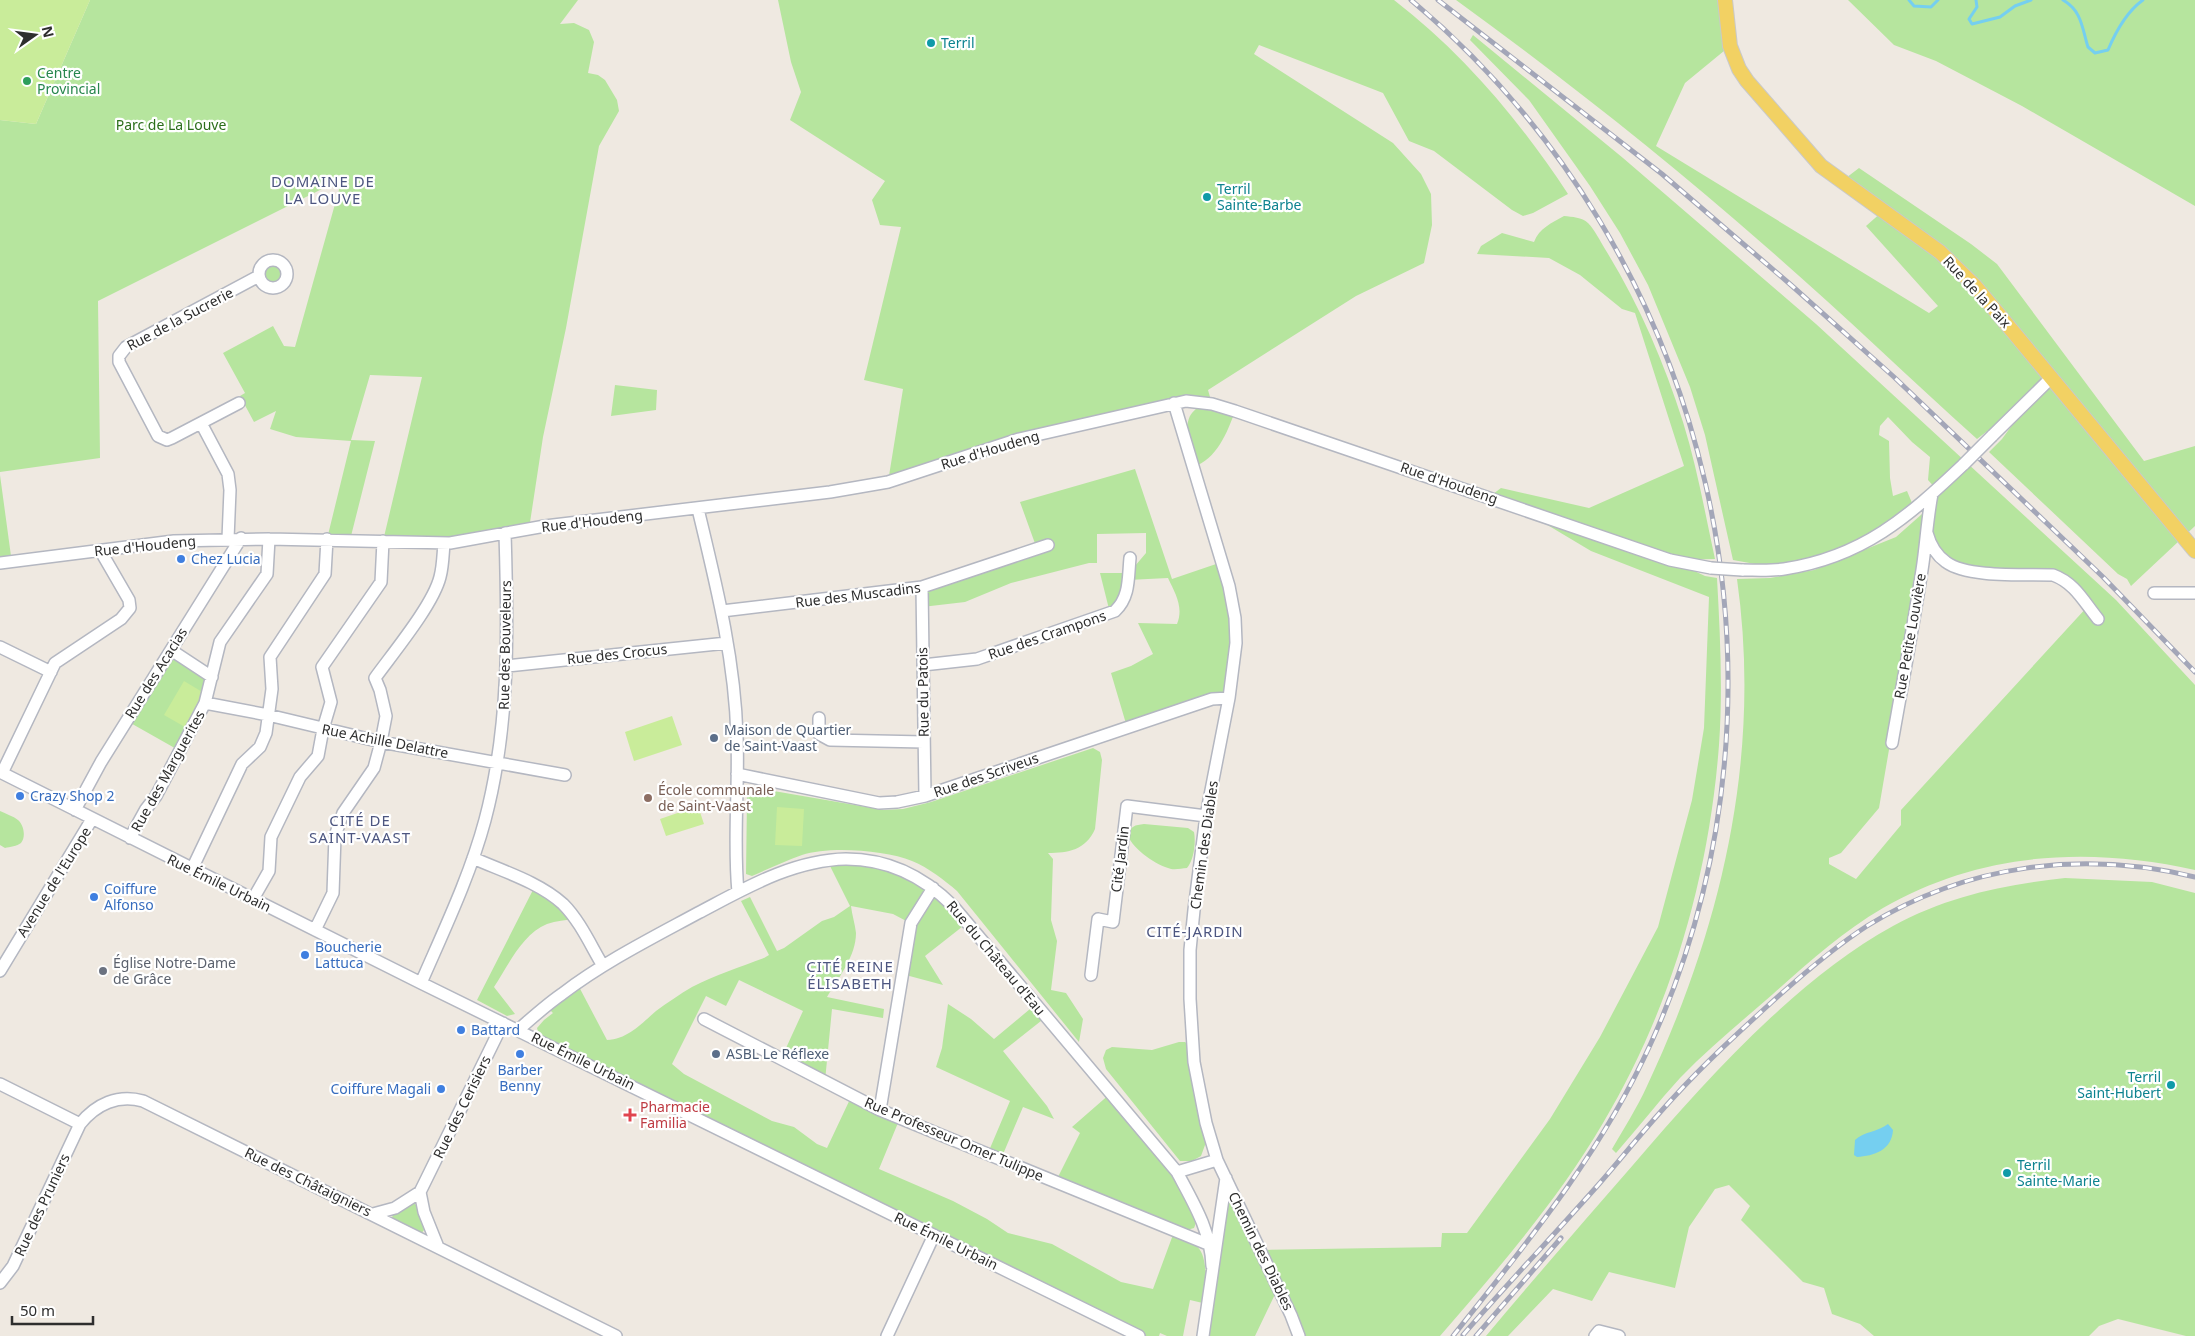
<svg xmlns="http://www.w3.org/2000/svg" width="2195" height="1336" font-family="'Noto Sans',sans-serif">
<rect width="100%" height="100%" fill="#efe9e1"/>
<path fill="#b6e59e" d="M 90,0 L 578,0 L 560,24 L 574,23 L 589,30 L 594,42 L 588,73 L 598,75 L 605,80 L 617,100 L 619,111 L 599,146 L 566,328 L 543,437 L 529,529 L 456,542 L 383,541 L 422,377 L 370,375 L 351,440 L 375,441 L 350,540 L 327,539 L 351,441 L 296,437 L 270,429 L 276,411 L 254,422 L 240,396 L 245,393 L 223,353 L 273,326 L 284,346 L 295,347 L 342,179 L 98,301 L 100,458 L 0,472 L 0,120 L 36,124 Z
M 778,0 L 1394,0 C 1464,54 1520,121 1568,194 L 1533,213 L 1523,216 L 1512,210 L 1434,151 L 1409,141 L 1383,93 L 1259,45 L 1254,54 L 1393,143 L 1421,174 L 1431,194 L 1432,225 L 1424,263 L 1356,296 L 1208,390 L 1212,404 L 1235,411 C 1227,433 1217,459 1193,467 C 1190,453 1182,425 1192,413 C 1195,409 1200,406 1204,402 L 1019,439 L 888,482 L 903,389 L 864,380 L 901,227 L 880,225 L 872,200 L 885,181 L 790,120 L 801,92 L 791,62 Z
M 1456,0 L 1725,0 L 1730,46 L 1685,83 L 1656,146 L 1929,313 L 1938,306 L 1866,226 L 1883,211 L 1842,181 L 1859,168 L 1971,244 L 1997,264 L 2144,461 L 2195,446 L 2195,526 L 2131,586 L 2127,579 L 2118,574 L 1989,452 L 2002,439 L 2034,395 L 1977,439 C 1906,375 1837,308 1764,245 C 1666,159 1562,77 1456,0 Z
M 1848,0 L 2195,0 L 2195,206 L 2022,106 L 1936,61 L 1894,45 Z
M 1473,35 L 1623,158 L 1816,324 L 2116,600 L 2195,685 L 2195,870 C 2088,846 1980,852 1883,908 C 1842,932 1808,963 1773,994 C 1742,1021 1709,1048 1680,1078 C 1658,1102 1638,1128 1616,1153 L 1612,1149 C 1624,1128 1637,1108 1647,1086 C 1722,926 1762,756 1737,579 L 1770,578 L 1814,570 L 1896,537 L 1922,514 L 1922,557 L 1879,808 L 1841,853 L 1829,858 L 1829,864 L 1856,879 L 1901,825 L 1901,810 L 2088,606 L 2068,582 L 1959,569 L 1929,541 L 1937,490 L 1928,480 L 1930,457 L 1912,442 L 1888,417 L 1880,426 L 1879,435 L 1889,441 L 1890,478 L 1893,496 L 1907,491 L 1915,510 L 1883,533 L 1783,569 L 1733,560 L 1705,435 L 1690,387 L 1648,285 L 1620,233 L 1590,186 L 1529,100 L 1470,40 Z
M 1564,216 C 1572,217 1582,217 1588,223 C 1595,230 1600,241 1605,249 C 1638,302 1664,362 1683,422 C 1697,467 1705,513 1715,559 L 1671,560 L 1705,576 L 1717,578 C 1720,633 1723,689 1719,745 C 1709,877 1671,1009 1603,1123 C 1558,1200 1498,1269 1440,1336 L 1299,1336 L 1278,1288 L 1255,1336 L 1203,1336 L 1207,1304 L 1190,1300 L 1183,1336 L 1167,1336 L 1160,1333 L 1159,1336 L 1139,1336 L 539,1035 L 537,1028 L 544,1020 L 553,1013 L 546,1006 L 577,983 L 607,1040 C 628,1039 641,1024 656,1011 C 667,1003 680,994 692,987 C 715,975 740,967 764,958 L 769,955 L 741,901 L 750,897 L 777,951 L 784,948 L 822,921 L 834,917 L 850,906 L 827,860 L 846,859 L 911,874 L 967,923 L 925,956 L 943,985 L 902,974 L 910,923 L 893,914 L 851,906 C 852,915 855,924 856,933 C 856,956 839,977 827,997 L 884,1009 L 883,1018 L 832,1009 L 825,1081 L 781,1059 L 803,1011 L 739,980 L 726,1006 L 706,996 L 672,1064 L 684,1074 L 772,1121 L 794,1127 L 817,1144 L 827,1148 L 852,1095 L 900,1118 L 879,1169 L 953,1201 L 987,1219 L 1008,1233 L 1052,1244 L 1121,1282 L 1153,1289 L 1174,1232 C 1203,1248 1203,1247 1207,1281 L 1226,1178 L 1261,1250 L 1441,1247 L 1442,1233 L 1467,1233 L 1550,1119 L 1600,1037 L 1658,927 L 1692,800 L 1704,728 L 1709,597 L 1591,551 L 1519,508 L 1489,497 L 1501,488 L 1589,508 L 1684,466 L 1635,313 L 1622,309 L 1580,275 L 1549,258 L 1477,254 L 1481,246 L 1502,233 L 1534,242 C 1539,228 1552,223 1564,216 Z
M263 274a10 10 0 1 1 20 0a10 10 0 1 1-20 0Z
M 615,385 L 657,390 L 656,410 L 611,416 Z
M 1135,469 L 1172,579 L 1222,562 L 1235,618 L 1229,698 L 1127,727 L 1111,673 L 1131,666 L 1153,654 L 1138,623 L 1177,624 C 1184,607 1175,593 1168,578 L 1128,580 L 1110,613 L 1100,573 L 1129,573 L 1146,553 L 1146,533 L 1097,534 L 1097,563 L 1089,563 L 1011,583 L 965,602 L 922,607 L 922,587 L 1037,549 L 1020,502 Z
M 0,475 L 11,556 L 0,558 Z
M 171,650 L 212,677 L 180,751 L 127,721 Z
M 1093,748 L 1100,752 L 1102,760 L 1095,829 C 1086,850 1068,853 1048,853 L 1053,859 L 1051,920 L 1057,941 L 1051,990 L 1066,993 L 1083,1019 L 1079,1042 L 957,891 C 944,880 929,868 912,861 C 885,850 829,846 802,855 C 785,861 768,869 752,876 L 746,874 L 747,797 L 749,790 L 756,788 L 884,810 L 903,809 L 931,802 Z
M 0,811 C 6,814 13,816 18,820 C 24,825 26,837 21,843 C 17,846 10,847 5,848 L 0,845 Z
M 1144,824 L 1188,828 L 1194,832 C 1196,842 1194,860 1187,868 C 1182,868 1177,870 1171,869 C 1156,865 1134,850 1128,836 C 1130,826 1135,825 1144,824 Z
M 2065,878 L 2152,882 L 2195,893 L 2195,1336 L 2186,1336 L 2118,1319 L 2099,1326 L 2089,1336 L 1874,1336 L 1860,1324 L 1832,1314 L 1824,1288 L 1803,1282 L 1741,1220 L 1750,1206 L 1729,1185 L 1715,1189 L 1689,1227 L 1675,1288 L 1609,1272 L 1592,1301 L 1553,1289 L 1508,1336 L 1486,1336 C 1534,1279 1583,1222 1633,1165 C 1705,1081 1795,980 1893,926 C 1948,896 2003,885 2065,878 Z
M 535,886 L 575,919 C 566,920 556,921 547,924 C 522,934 508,966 494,987 L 515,1014 L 507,1016 L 477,1000 Z
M 948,1004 L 971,1019 L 994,1039 L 1036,1004 L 1046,1017 L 1003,1051 L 1047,1106 L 1054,1119 L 1023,1107 L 1001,1159 L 988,1153 L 1010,1101 L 936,1067 L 942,1048 Z
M 1179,1042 L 1185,1042 L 1193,1049 L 1209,1134 L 1201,1156 L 1192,1161 L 1180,1161 L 1106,1069 L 1103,1058 L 1106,1050 L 1112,1047 L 1152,1050 Z
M 1111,1093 C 1130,1117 1208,1198 1194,1228 L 1187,1230 L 1056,1181 L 1080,1133 L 1072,1127 Z
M 414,1203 L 416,1205 L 424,1230 L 421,1234 L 393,1219 L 392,1215 Z"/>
<path fill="#c9ec9a" d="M 0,0 L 90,0 L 36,124 L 0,120 Z
M 184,681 L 204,693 L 185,727 L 164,715 Z
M 672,716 L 682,745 L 634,761 L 625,732 Z
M 698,806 L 704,824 L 666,836 L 660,819 Z
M 777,807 L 804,809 L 802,846 L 775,845 Z"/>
<path fill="#75cff0" d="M 1888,1124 L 1893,1130 C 1892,1150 1874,1156 1857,1157 L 1854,1155 L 1855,1140 C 1865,1131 1878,1132 1888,1124 Z"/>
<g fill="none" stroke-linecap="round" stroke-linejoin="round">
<path stroke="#75cff0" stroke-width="3" d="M 1909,0 L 1914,6 L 1931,7 L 1938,0
M 1976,0 L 1977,7 L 1969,19 L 1972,24 L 2000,17 L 2015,6 L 2031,0
M 2063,0 C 2082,11 2082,28 2088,47 L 2095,53 L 2108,50 C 2116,31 2126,12 2143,0"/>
<g stroke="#b4b7c1" stroke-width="14">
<path id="minor" d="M259 274a14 14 0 1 1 28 0a14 14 0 1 1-28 0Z
M 239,403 L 172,438 L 167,440 L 158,436 L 119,362 L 119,356 L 126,347 L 259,276
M 1174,403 L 1229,586 L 1235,618 L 1236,643 L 1229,698 L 1206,816 L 1194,910 L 1190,950 L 1190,999 L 1194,1062 L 1206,1123 L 1217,1160 L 1291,1315 L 1299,1336
M 201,423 L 228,474 L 230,490 L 228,539
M 1992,436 L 2051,378
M 698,509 C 716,584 735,659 737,737 C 739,789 733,840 738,892
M 1927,533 C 1930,544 1936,555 1946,562 C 1967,578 2026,574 2053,575 C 2075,583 2084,602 2098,619
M 0,563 L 174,541 L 269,539 L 450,543 L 545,526 L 830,492 L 888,482 L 1019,439 L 1186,401 L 1212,404 L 1235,411 L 1670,560 L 1711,568
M 1742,570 C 1756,570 1770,571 1784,569 C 1863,557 1908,517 1964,464
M 922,587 L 925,796
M 2154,593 L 2195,593
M 722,611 L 922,587 L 1048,545
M 0,647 L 51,672
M 171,650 L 212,677
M 923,665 L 977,659 L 1115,611 C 1130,597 1128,578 1130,558
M 507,666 L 727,643
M 205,703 L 268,715 L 381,742 L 565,775
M 819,718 L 819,734 L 830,740 L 924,742
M 1892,743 C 1902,686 1913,628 1922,570 C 1926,545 1927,520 1932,494
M 0,772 L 421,983 L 1139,1336
M 2,773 L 55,663 L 121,619 L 130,608 L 129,600 L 100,550
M 737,774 L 879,803 L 897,802 L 925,796 L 1212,699 L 1229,698
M 75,810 L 101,762 L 241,538
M 130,838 L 146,809 L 156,796 L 205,703 L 220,642 L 267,574 L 269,539
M 473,858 C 502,871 539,882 563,904 C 580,921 591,946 603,966
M 192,869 L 242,764 L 260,747 L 266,733 L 272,689 L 270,657 L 325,574 L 327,539
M 253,899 L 269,871 L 271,837 L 300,777 L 318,756 L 323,729 L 331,702 L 322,667 L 381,582 L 383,541
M 315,930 L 333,893 L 335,836 L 343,813 L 374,768 L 381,742 L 386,716 L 380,690 L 375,678 C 393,653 433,605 440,577 C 443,566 443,554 444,543
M 0,971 L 92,819
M 1091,975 L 1098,919 L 1113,922 L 1127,806 L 1206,816
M 421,983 C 444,930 470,876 485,820 C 510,726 508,630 505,533
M 704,1019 L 880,1110 L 1210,1245
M 518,1030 C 532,1018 546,1005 562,994 C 604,962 652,938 698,913 C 744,889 792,860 846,859 C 888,859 924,877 953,906 L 1177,1172 C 1193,1202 1211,1231 1212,1266
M 0,1084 L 80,1124
M 880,1110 L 911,923 L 933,888
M 1177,1172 L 1217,1160
M 373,1214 L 395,1208 L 420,1192
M 438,1247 L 424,1212 L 420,1192 L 503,1023
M 0,1283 L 13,1266 L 80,1124 C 96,1104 118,1094 143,1101 L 616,1336
M 887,1336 L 934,1235
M 1203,1336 L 1226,1178
M 1595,1336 L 1599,1331 L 1619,1336"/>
</g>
<g stroke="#c9c9c9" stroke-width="16">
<path id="major" d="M 1725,0 L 1730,46 L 1739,69 L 1747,81 L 1821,166 L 1940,252 L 1975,286 L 2195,551"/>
</g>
<use href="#minor" stroke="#fff" stroke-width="11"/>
<use href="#major" stroke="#f2d163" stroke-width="14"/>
<g stroke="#a3a6b8" stroke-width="5">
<path id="rail" d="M 1411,0 C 1713,253 1813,684 1651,1043 C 1602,1152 1527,1243 1453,1336
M 1438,0 L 1662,174 L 1791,285 L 1894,377 L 2103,577 L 2195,672
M 1463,1335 C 1507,1284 1554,1235 1599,1184 C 1624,1155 1648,1125 1674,1097 C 1705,1063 1739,1032 1773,1001 C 1803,974 1833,948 1867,926 C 1967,864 2082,850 2195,877
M 1476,1336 L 1561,1238"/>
</g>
<use href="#rail" stroke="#fff" stroke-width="3" stroke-dasharray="9" stroke-linecap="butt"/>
<g stroke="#b4b7c1" stroke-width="14" stroke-linecap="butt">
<path id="minor-bridge" d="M 1964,464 L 1992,436
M 1711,568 L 1742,570"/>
</g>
<use href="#minor-bridge" stroke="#fff" stroke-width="11"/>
</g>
<g fill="#0f9aa8" stroke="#fff" stroke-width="2">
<circle cx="931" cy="43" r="5"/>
<circle cx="1207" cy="197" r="5"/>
<circle cx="2171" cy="1085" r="5"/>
<circle cx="2007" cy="1173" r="5"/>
</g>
<circle fill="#2e9e5b" stroke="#fff" stroke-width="2" cx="27" cy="81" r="5"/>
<g fill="#3f7fe0" stroke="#fff" stroke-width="2">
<circle cx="181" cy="559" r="5"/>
<circle cx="20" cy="796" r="5"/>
<circle cx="94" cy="897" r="5"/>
<circle cx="305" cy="955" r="5"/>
<circle cx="461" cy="1030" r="5"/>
<circle cx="520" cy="1054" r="5"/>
<circle cx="441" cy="1089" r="5"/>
</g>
<g fill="#5c6f8a" stroke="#fff" stroke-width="2">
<circle cx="714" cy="738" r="5"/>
<circle cx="716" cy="1054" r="5"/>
</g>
<circle fill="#8d6e63" stroke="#fff" stroke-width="2" cx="648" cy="798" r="5"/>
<circle fill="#6b7280" stroke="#fff" stroke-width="2" cx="103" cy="971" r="5"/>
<path fill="#e0444e" stroke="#fff" stroke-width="2" d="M627.5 1107.5h5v5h5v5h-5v5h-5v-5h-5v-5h5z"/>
<g text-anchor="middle" stroke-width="4.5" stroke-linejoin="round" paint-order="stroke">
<g font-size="14" fill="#0d838f" stroke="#fff" text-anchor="start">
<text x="941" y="48">Terril</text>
<text x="1217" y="194">Terril<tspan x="1217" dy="16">Sainte-Barbe</tspan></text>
<text x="2161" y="1082" text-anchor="end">Terril<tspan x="2161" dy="16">Saint-Hubert</tspan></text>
<text x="2017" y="1170">Terril<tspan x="2017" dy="16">Sainte-Marie</tspan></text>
</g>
<g font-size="14" fill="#27864d" stroke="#fff" text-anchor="start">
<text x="37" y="78">Centre<tspan x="37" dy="16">Provincial</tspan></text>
</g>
<g font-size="14" fill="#2c6e1b" stroke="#fff">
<text x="171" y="130">Parc de La Louve</text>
</g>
<g font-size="14" fill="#2e2e2e" stroke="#fff">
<text transform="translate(1977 292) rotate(47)" y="5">Rue de la Paix</text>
<text transform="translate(180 319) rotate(-28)" y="5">Rue de la Sucrerie</text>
<text transform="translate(990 450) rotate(-17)" y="5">Rue d'Houdeng</text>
<text transform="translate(1449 483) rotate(19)" y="5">Rue d'Houdeng</text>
<text transform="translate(592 521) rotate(-7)" y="5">Rue d'Houdeng</text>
<text transform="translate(145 546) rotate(-6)" y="5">Rue d'Houdeng</text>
<text transform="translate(858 595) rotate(-7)" y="5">Rue des Muscadins</text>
<text transform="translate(1047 635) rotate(-19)" y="5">Rue des Crampons</text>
<text transform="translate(1910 636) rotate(-80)" y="5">Rue Petite Louvière</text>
<text transform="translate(505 645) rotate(-89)" y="5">Rue des Bouveleurs</text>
<text transform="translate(617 654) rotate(-6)" y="5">Rue des Crocus</text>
<text transform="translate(156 673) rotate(-58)" y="5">Rue des Acacias</text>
<text transform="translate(923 692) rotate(-91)" y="5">Rue du Patois</text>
<text transform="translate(385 741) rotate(11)" y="5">Rue Achille Delattre</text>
<text transform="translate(168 771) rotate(-61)" y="5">Rue des Marguerites</text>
<text transform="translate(986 775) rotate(-19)" y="5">Rue des Scriveus</text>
<text transform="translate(1204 845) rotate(-82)" y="5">Chemin des Diables</text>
<text transform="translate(1120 859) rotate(-83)" y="5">Cité Jardin</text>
<text transform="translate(54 882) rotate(-58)" y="5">Avenue de l'Europe</text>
<text transform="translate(219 883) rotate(26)" y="5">Rue Émile Urbain</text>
<text transform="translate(996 958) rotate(50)" y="5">Rue du Château d'Eau</text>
<text transform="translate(583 1061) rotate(26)" y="5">Rue Émile Urbain</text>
<text transform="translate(462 1107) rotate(-64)" y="5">Rue des Cerisiers</text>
<text transform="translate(954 1139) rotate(23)" y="5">Rue Professeur Omer Tulippe</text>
<text transform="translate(308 1182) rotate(26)" y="5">Rue des Châtaigniers</text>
<text transform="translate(42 1205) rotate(-65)" y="5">Rue des Pruniers</text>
<text transform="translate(946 1241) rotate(26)" y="5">Rue Émile Urbain</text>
<text transform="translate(1261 1251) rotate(64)" y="5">Chemin des Diables</text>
</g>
<g font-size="14" fill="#366cbe" stroke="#fff" text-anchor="start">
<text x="191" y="564">Chez Lucia</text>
<text x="30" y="801">Crazy Shop 2</text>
<text x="104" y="894">Coiffure<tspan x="104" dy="16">Alfonso</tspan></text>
<text x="315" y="952">Boucherie<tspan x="315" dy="16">Lattuca</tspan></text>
<text x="471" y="1035">Battard</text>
<text x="520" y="1075" text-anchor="middle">Barber<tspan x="520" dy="16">Benny</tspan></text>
<text x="431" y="1094" text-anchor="end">Coiffure Magali</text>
</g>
<g font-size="14" fill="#4e5e75" stroke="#fff" text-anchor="start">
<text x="724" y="735">Maison de Quartier<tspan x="724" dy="16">de Saint-Vaast</tspan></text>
<text x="726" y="1059">ASBL Le Réflexe</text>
</g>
<g font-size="14" fill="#785e54" stroke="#fff" text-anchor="start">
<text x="658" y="795">École communale<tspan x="658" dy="16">de Saint-Vaast</tspan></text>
</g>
<g font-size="14" fill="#5b616d" stroke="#fff" text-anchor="start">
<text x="113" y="968">Église Notre-Dame<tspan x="113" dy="16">de Grâce</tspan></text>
</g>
<g font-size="14" fill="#be3a42" stroke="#fff" text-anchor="start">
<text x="640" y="1112">Pharmacie<tspan x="640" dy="16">Familia</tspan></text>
</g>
<g font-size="15" letter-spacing="1" fill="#4d5680" stroke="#fff">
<text x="323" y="187">DOMAINE DE<tspan x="323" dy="17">LA LOUVE</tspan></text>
<text x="360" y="826">CITÉ DE<tspan x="360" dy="17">SAINT-VAAST</tspan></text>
<text x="1195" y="937">CITÉ-JARDIN</text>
<text x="850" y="972">CITÉ REINE<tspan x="850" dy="17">ÉLISABETH</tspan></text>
</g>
</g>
<g transform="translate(35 35) rotate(76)" stroke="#ffffff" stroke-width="4" paint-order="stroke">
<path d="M0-4L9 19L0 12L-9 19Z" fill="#2e2e2e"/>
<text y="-8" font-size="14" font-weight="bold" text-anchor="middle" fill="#2e2e2e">N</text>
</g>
<path d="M12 1316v8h81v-8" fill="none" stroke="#2e2e2e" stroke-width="2.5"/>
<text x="20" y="1316" font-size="15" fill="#2e2e2e" stroke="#ffffff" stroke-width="4" paint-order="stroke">50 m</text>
</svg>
